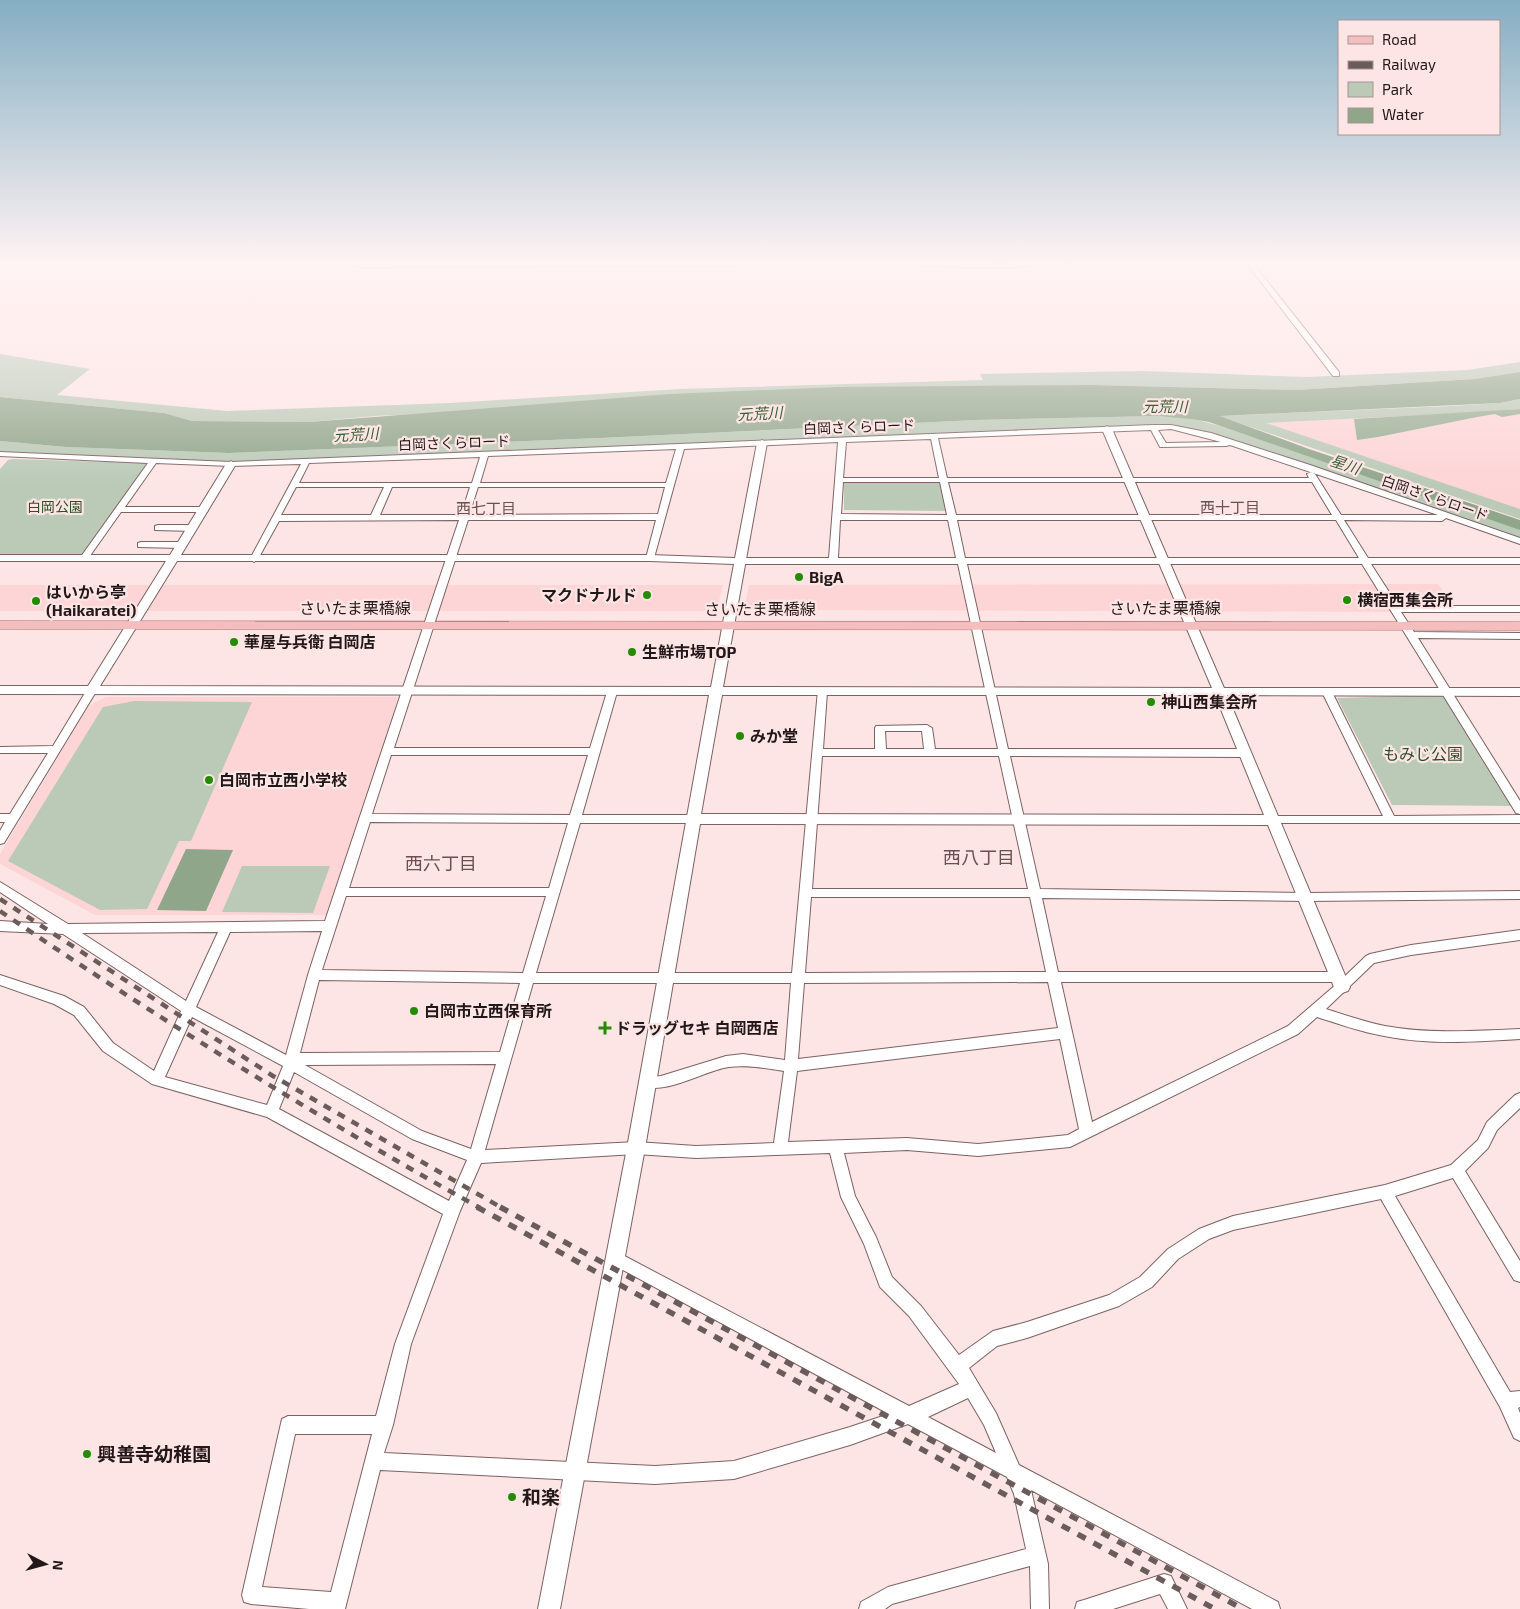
<svg xmlns="http://www.w3.org/2000/svg" width="1520" height="1609" font-family="'Exo 2','Noto Sans JP',sans-serif">
<rect width="100%" height="100%" fill="#fee5e5"/>
<path fill="#fdd5d6" d="M 1520,409 L 1520,509 L 1264,423 L 1467,413 Z
M 1438,584 L 1453,606 L 1388,606 L 1391,612 L 755,610 L 745,604 L 749,585 Z
M 0,585 L 723,585 L 718,605 L 704,611 L 0,611 Z
M 106,697 L 398,697 L 334,915 L 95,915 L 0,864 L 0,854 L 88,706 Z"/>
<path fill="#bacab7" d="M 0,354 L 90,369 L 57,395 L 227,411 L 450,403 L 680,389 L 983,380 L 980,374 L 1144,371 L 1306,377 L 1467,370 L 1520,362 L 1520,372 L 1474,379 L 1296,390 L 1092,385 L 375,416 L 309,422 L 192,421 L 164,413 L 0,397 Z
M 1520,399 L 1520,409 L 1518,409 L 1467,413 L 1266,423 L 1520,509 L 1520,519 L 1219,416 L 1451,406 L 1500,403 Z
M 1158,416 L 1190,418 L 1220,426 L 1520,529 L 1520,538 L 1214,434 L 1170,425 L 230,462 L 0,452 L 0,441 L 66,447 L 229,453 L 600,438 L 976,420 Z
M 13,459 L 140,463 L 146,463 L 147,466 L 83,555 L 0,554 L 0,469 L 8,460 Z
M 844,483 L 943,483 L 949,511 L 844,510 Z
M 1443,695 L 1518,806 L 1392,805 L 1337,698 Z
M 134,701 L 252,702 L 191,841 L 179,841 L 147,909 L 100,910 L 8,861 L 103,707 Z
M 242,866 L 330,866 L 313,913 L 222,912 Z"/>
<path fill="#97ae93" d="M 1520,409 L 1520,414 L 1502,417 L 1495,414 L 1477,417 L 1378,437 L 1357,440 L 1354,419 Z"/>
<path fill="#90a68b" d="M 1520,372 L 1520,399 L 1500,403 L 1220,416 L 1309,449 L 1520,520 L 1520,530 L 1209,422 L 1191,419 L 1158,416 L 976,420 L 600,438 L 229,453 L 66,447 L 0,441 L 0,397 L 164,413 L 192,421 L 309,422 L 670,394 L 839,387 L 1092,385 L 1296,390 L 1474,379 Z
M 186,849 L 233,850 L 206,911 L 157,910 Z"/>
<g fill="none" stroke-linecap="round" stroke-linejoin="round">
<path stroke="#90a68b" stroke-width="2.5" d="M 346,261 L 360,263 L 853,261
M 1010,264 L 1050,261"/>
<g stroke="#7c6262" stroke-width="2">
<path id="minor" d="M 332,261 L 362,263 L 899,261 L 999,264 L 1074,261 L 1071,263 L 999,268 L 899,265 L 362,267 Z
M 1245,261 L 1251,261 L 1339,372 L 1339,376 L 1333,376 Z
M 1153,425 L 1171,425 L 1211,433 L 1310,465 L 1520,538 L 1520,544 L 1446,518 L 1442,521 L 1344,520 L 1368,558 L 1520,558 L 1520,564 L 1371,564 L 1398,606 L 1520,606 L 1520,612 L 1401,612 L 1414,632 L 1520,633 L 1520,639 L 1418,638 L 1520,801 L 1520,814 L 1516,813 L 1362,564 L 967,564 L 1008,749 L 1244,749 L 1249,753 L 1244,757 L 1010,756 L 1040,889 L 1305,893 L 1520,891 L 1520,899 L 1305,901 L 1042,898 L 1058,972 L 1338,972 L 1343,973 L 1344,977 L 1366,956 L 1370,954 L 1411,945 L 1520,930 L 1520,940 L 1411,955 L 1374,963 L 1326,1009 C 1345,1015 1365,1022 1385,1026 C 1429,1034 1475,1031 1520,1029 L 1520,1039 C 1475,1042 1429,1045 1384,1036 C 1361,1032 1339,1024 1317,1017 L 1298,1034 L 1070,1147 L 978,1156 L 907,1150 L 844,1153 L 855,1196 L 876,1237 L 892,1277 L 921,1306 L 959,1355 L 993,1331 L 1027,1322 L 1109,1295 L 1140,1277 L 1168,1249 L 1199,1229 L 1233,1216 L 1385,1185 L 1451,1165 L 1478,1140 L 1487,1122 L 1515,1095 L 1520,1093 L 1520,1108 L 1497,1130 L 1488,1148 L 1465,1171 L 1520,1261 L 1520,1282 L 1514,1280 L 1453,1178 L 1395,1196 L 1510,1392 L 1520,1391 L 1520,1407 L 1518,1408 L 1520,1413 L 1520,1441 L 1514,1438 L 1500,1407 L 1381,1199 L 1233,1230 L 1209,1239 L 1178,1259 L 1152,1287 L 1119,1306 L 1027,1338 L 997,1346 L 969,1368 L 996,1413 L 1019,1465 L 1278,1602 L 1280,1609 L 1252,1609 L 1031,1490 L 1048,1564 L 1049,1609 L 1031,1609 L 1030,1566 L 892,1604 L 885,1609 L 859,1609 L 861,1602 L 888,1587 L 1026,1549 L 1014,1494 L 1007,1477 L 908,1424 L 850,1445 L 734,1479 L 655,1484 L 380,1470 L 345,1609 L 309,1609 L 251,1604 L 244,1602 L 242,1595 L 282,1419 L 288,1416 L 376,1416 L 395,1344 L 443,1214 L 267,1117 L 152,1084 L 103,1051 L 74,1015 L 54,1004 L 0,985 L 0,975 L 64,996 L 84,1007 L 113,1043 L 154,1071 L 181,1011 L 63,934 L 0,931 L 0,921 L 48,924 L 0,892 L 0,882 L 68,924 L 325,921 L 459,520 L 279,521 L 258,559 L 254,562 L 250,559 L 301,464 L 231,466 L 156,463 L 125,507 L 204,507 L 208,510 L 207,512 L 121,512 L 87,560 L 84,561 L 80,558 L 148,463 L 0,456 L 0,452 L 231,462 ZM 1171,429 L 1221,442 L 1166,443 L 1158,430 ZM 1151,430 L 1160,447 L 1226,446 L 1230,445 L 1438,515 L 1341,515 L 1315,474 L 1311,472 L 1307,474 L 1309,478 L 947,478 L 938,438 ZM 931,439 L 939,478 L 843,478 L 846,442 ZM 838,442 L 829,558 L 740,558 L 736,561 L 740,564 L 958,564 L 998,749 L 935,749 L 932,728 L 927,725 L 876,726 L 875,728 L 875,749 L 823,749 L 827,692 L 822,689 L 818,690 L 792,973 L 536,973 L 580,823 L 694,823 L 700,819 L 694,815 L 582,815 L 617,692 L 612,689 L 607,692 L 590,748 L 394,748 L 468,520 L 656,520 L 646,558 L 650,561 L 654,558 L 684,449 ZM 676,449 L 666,483 L 480,483 L 488,456 ZM 480,457 L 472,483 L 299,483 L 309,463 ZM 843,482 L 940,482 L 947,515 L 841,514 ZM 948,482 L 1312,482 L 1332,515 L 956,515 ZM 296,487 L 384,487 L 371,515 L 281,515 ZM 392,487 L 470,487 L 461,515 L 380,515 ZM 478,487 L 665,487 L 658,514 L 469,515 ZM 840,520 L 948,520 L 956,558 L 838,558 ZM 957,520 L 1336,520 L 1359,558 L 965,558 ZM 885,731 L 922,731 L 924,749 L 886,749 ZM 391,755 L 588,755 L 570,815 L 372,814 ZM 822,756 L 999,756 L 1028,889 L 812,889 ZM 370,822 L 568,823 L 549,888 L 349,888 ZM 346,896 L 546,896 L 523,973 L 322,970 ZM 811,897 L 1030,897 L 1046,972 L 805,973 ZM 322,931 L 308,975 L 286,1055 L 196,1007 L 230,932 ZM 218,932 L 186,1001 L 82,933 ZM 319,980 L 520,983 L 500,1052 L 300,1053 ZM 1048,982 L 1058,1028 L 798,1059 L 804,983 ZM 1061,982 L 1339,982 L 1288,1026 L 1092,1122 ZM 533,983 L 791,983 L 785,1060 L 743,1054 L 726,1056 L 661,1076 L 641,1078 L 639,1082 L 641,1086 C 667,1095 703,1071 729,1067 C 747,1065 765,1068 784,1071 L 774,1143 L 696,1146 L 636,1142 L 485,1150 ZM 192,1017 L 283,1066 L 267,1105 L 165,1077 ZM 1060,1039 L 1079,1129 L 1068,1135 L 978,1144 L 907,1138 L 788,1142 L 797,1071 ZM 496,1064 L 471,1149 L 422,1131 L 305,1065 ZM 294,1072 L 412,1139 L 467,1160 L 449,1201 L 279,1109 ZM 830,1153 L 841,1197 L 864,1244 L 880,1287 L 909,1316 L 959,1384 L 909,1406 L 615,1251 L 610,1253 L 607,1258 L 610,1263 L 889,1414 L 850,1427 L 734,1461 L 655,1466 L 384,1453 L 393,1425 L 411,1344 L 460,1211 L 481,1163 L 636,1154 L 696,1158 ZM 968,1398 L 984,1425 L 996,1453 L 928,1417 ZM 295,1434 L 372,1434 L 331,1592 L 262,1587 Z
M 158,525 L 193,525 L 197,528 L 193,531 L 155,530 L 155,526 Z
M 141,542 L 182,542 L 186,545 L 182,548 L 138,547 L 138,543 Z
M 92,687 L 97,690 L 4,843 L 0,844 L 0,831 L 5,822 L 0,822 L 0,814 L 10,814 L 48,753 L 0,753 L 0,747 L 53,746 L 88,688 Z
M 1327,689 L 1332,692 L 1394,816 L 1520,815 L 1520,823 L 1268,823 L 1266,820 L 1272,816 L 1383,816 L 1322,692 Z
M 1164,1574 L 1171,1576 L 1187,1609 L 1168,1609 L 1160,1594 L 1113,1609 L 1075,1609 L 1077,1602 L 1084,1600 Z"/>
</g>
<g stroke="#7c6262" stroke-width="2">
<path id="tertiary" d="M 1107,426 L 1112,429 L 1224,688 L 1520,688 L 1520,696 L 1227,695 L 1350,987 L 1348,991 L 1342,993 L 1336,991 L 1334,987 L 1268,825 L 700,824 L 645,1148 L 560,1609 L 538,1609 L 627,1148 L 709,695 L 0,694 L 0,686 L 88,686 L 166,561 L 0,561 L 0,555 L 170,555 L 226,464 L 231,461 L 236,464 L 181,555 L 650,555 L 735,558 L 757,443 L 762,440 L 767,443 L 723,687 L 1212,688 L 1102,429 ZM 177,561 L 650,561 L 734,564 L 711,687 L 100,686 ZM 722,695 L 1215,695 L 1264,815 L 701,814 Z"/>
</g>
<g stroke="#a6676a" stroke-width="1">
<path id="primary" d="M 0,621 L 1520,622 L 1520,630 L 0,629 Z"/>
</g>
<use href="#minor" fill="#fff" fill-rule="evenodd"/>
<use href="#tertiary" fill="#fff" fill-rule="evenodd"/>
<use href="#primary" fill="#f4bebf" fill-rule="evenodd"/>
<path stroke="#6b5c5c" stroke-width="4.5" stroke-dasharray="8 8" stroke-linecap="butt" d="M 0,899 L 273,1076 L 502,1208
M 0,911 C 156,1017 315,1116 480,1208"/>
<path stroke="#6b5c5c" stroke-width="5.5" stroke-dasharray="9 9" stroke-linecap="butt" d="M 477,1207 L 1215,1609
M 500,1207 L 1243,1609"/>
</g>
<linearGradient id="sky" x2="0" y2="1"><stop stop-color="#85aec3"/><stop offset="0.54" stop-color="#fff3f3"/><stop offset="1" stop-color="#fff3f3" stop-opacity="0"/></linearGradient>
<rect width="1520" height="486" fill="url(#sky)"/>
<g fill="#248b02" stroke="#fee5e5" stroke-width="2">
<circle cx="799" cy="577" r="5"/>
<circle cx="647" cy="595" r="5"/>
<circle cx="1347" cy="600" r="5"/>
<circle cx="36" cy="601" r="5"/>
<circle cx="234" cy="642" r="5"/>
<circle cx="632" cy="652" r="5"/>
<circle cx="1151" cy="702" r="5"/>
<circle cx="740" cy="736" r="5"/>
<circle cx="209" cy="780" r="5"/>
<circle cx="414" cy="1011" r="5"/>
<path d="M602.5 1020.5h5v5h5v5h-5v5h-5v-5h-5v-5h5z"/>
<circle cx="87" cy="1454" r="5"/>
<circle cx="512" cy="1497" r="5"/>
</g>
<g text-anchor="middle" stroke-width="4.5" stroke-linejoin="round" paint-order="stroke">
<g font-size="14" fill="#231819" stroke="#fee5e5">
<text transform="translate(859 427) rotate(-2)" y="5">白岡さくらロード</text>
<text transform="translate(454 443) rotate(-2)" y="5">白岡さくらロード</text>
<text transform="translate(1435 498) rotate(19)" y="5">白岡さくらロード</text>
</g>
<g font-size="14" fill="#2c4e25" stroke="#fee5e5">
<text x="55" y="512">白岡公園</text>
</g>
<g font-size="15" font-style="italic" fill="#3a5d33" stroke="#fee5e5">
<text x="1165" y="412">元荒川</text>
<text transform="translate(760 414) rotate(-3)" y="5">元荒川</text>
<text transform="translate(356 435) rotate(-3)" y="5">元荒川</text>
<text transform="translate(1345 465) rotate(18)" y="5">星川</text>
</g>
<g font-size="15" fill="#6a5050" stroke="#fee5e5">
<text x="1230" y="513">西十丁目</text>
<text x="486" y="514">西七丁目</text>
</g>
<g font-size="16" font-weight="bold" fill="#231819" stroke="#fee5e5" text-anchor="start">
<text x="809" y="583">BigA</text>
<text x="46" y="598">はいから亭<tspan x="46" dy="18">(Haikaratei)</tspan></text>
<text x="637" y="601" text-anchor="end">マクドナルド</text>
<text x="1357" y="606">横宿西集会所</text>
<text x="244" y="648">華屋与兵衛 白岡店</text>
<text x="642" y="658">生鮮市場TOP</text>
<text x="1161" y="708">神山西集会所</text>
<text x="750" y="742">みか堂</text>
<text x="219" y="786">白岡市立西小学校</text>
<text x="424" y="1017">白岡市立西保育所</text>
<text x="615" y="1034">ドラッグセキ 白岡西店</text>
</g>
<g font-size="16" fill="#231819" stroke="#fee5e5">
<text x="355" y="614">さいたま栗橋線</text>
<text x="1165" y="614">さいたま栗橋線</text>
<text x="760" y="615">さいたま栗橋線</text>
</g>
<g font-size="16" fill="#2c4e25" stroke="#fee5e5">
<text x="1423" y="760">もみじ公園</text>
</g>
<g font-size="18" fill="#6a5050" stroke="#fee5e5">
<text x="979" y="864">西八丁目</text>
<text x="441" y="870">西六丁目</text>
</g>
<g font-size="19" font-weight="bold" fill="#231819" stroke="#fee5e5" text-anchor="start">
<text x="97" y="1461">興善寺幼稚園</text>
<text x="522" y="1504">和楽</text>
</g>
</g>
<rect x="1338" y="20" width="162" height="115" fill="#fee5e5" stroke="#a69393"/>
<rect x="1348" y="36" width="25" height="8" fill="#f4bebf" stroke="#a69393"/>
<text x="1382" y="45" font-size="15" fill="#231819">Road</text>
<rect x="1348" y="61" width="25" height="8" fill="#6b5c5c" stroke="#a69393"/>
<text x="1382" y="70" font-size="15" fill="#231819">Railway</text>
<rect x="1348" y="82" width="25" height="15" fill="#bacab7" stroke="#a69393"/>
<text x="1382" y="95" font-size="15" fill="#231819">Park</text>
<rect x="1348" y="108" width="25" height="15" fill="#90a68b" stroke="#a69393"/>
<text x="1382" y="120" font-size="15" fill="#231819">Water</text>
<g transform="translate(45 1564) rotate(96)" stroke="#fee5e5" stroke-width="4" paint-order="stroke">
<path d="M0-4L9 19L0 12L-9 19Z" fill="#231819"/>
<text y="-8" font-size="14" font-weight="bold" text-anchor="middle" fill="#231819">N</text>
</g>
</svg>
